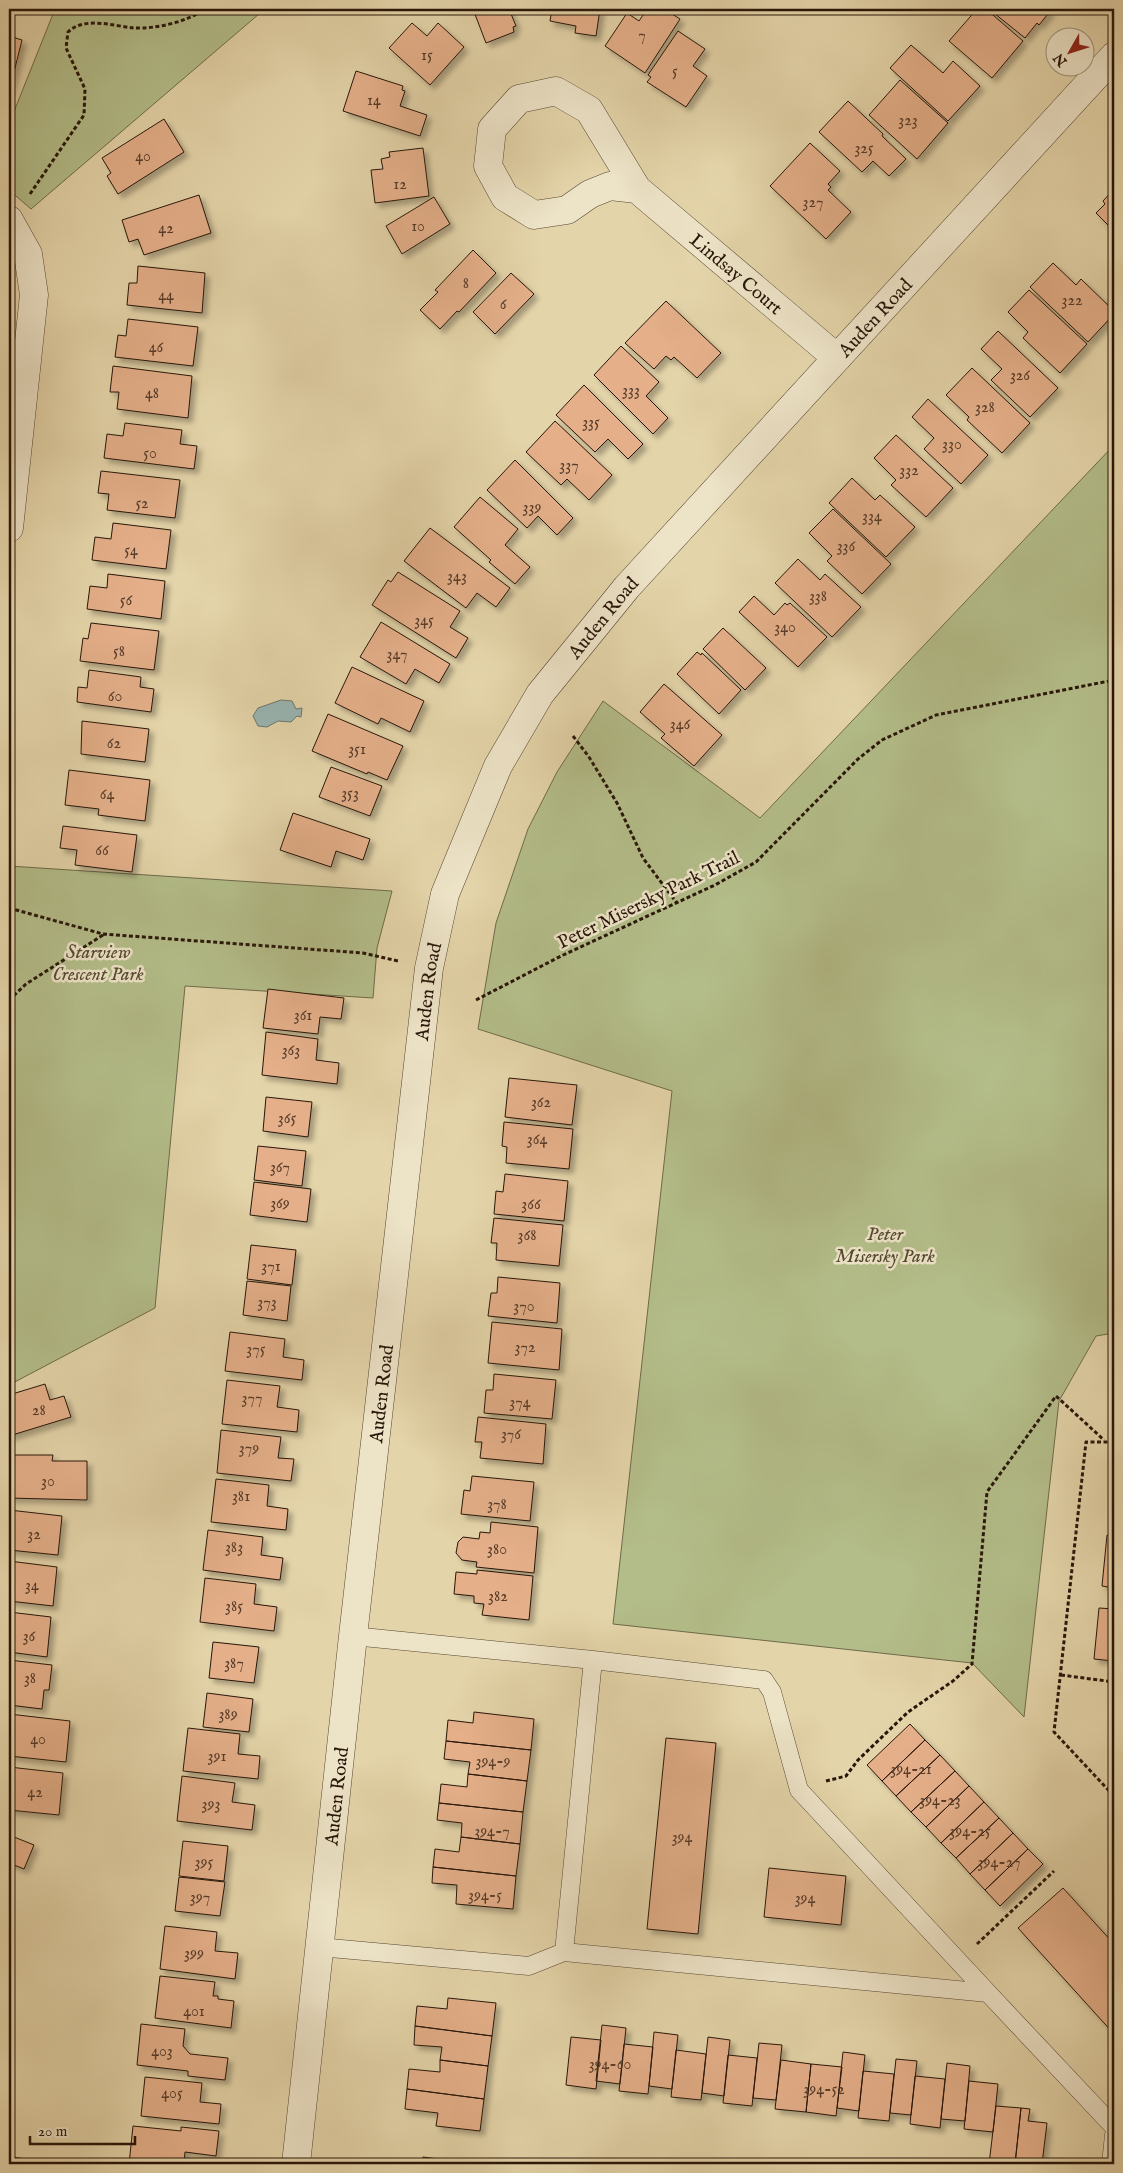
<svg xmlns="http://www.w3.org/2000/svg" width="1123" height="2173" font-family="'IM FELL English',serif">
<defs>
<filter id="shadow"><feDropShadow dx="4.5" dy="4.5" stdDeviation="2.5" flood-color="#0004"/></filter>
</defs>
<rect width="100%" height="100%" fill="#e4d4a9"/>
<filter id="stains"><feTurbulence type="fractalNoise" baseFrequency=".004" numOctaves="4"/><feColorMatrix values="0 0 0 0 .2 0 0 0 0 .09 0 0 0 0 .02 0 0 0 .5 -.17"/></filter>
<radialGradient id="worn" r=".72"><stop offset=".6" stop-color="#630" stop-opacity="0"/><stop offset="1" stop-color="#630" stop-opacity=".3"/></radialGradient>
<path fill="#b3bd89" stroke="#6e6a4a" d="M 55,9 L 260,9 L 259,14 L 31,209 L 9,190 L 9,124 Z
M 1114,445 L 1114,1333 L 1096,1336 L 1059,1401 L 1024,1717 L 972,1663 L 613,1624 L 672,1091 L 478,1029 L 496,923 L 528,829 L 557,772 L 603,701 L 760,818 Z
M 9,866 L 392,891 L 377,948 L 373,998 L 185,986 L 155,1308 L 9,1385 Z"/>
<path fill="#99b6b3" stroke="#6c766f" d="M 281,700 L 292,701 L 296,709 L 302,708 L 301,717 L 297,716 L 291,722 L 278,721 L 267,727 L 258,726 L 253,716 L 258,708 Z"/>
<path fill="#e4af89" stroke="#28160a" filter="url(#shadow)" d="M 473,9 L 509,9 L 516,26 L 513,27 L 514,32 L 486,43 Z
M 552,9 L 600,9 L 596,36 L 575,33 L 576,26 L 550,21 Z
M 647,9 L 664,9 L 680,19 L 645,73 L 605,46 L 627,13 L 639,21 Z
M 977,9 L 986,9 L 1023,41 L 992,78 L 949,41 Z
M 989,9 L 1052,9 L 1039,25 L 1037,23 L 1025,38 Z
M 412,23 L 427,36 L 438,23 L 464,47 L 430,85 L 389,48 Z
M 678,31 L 705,49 L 693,66 L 707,76 L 686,107 L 647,82 L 651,77 L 648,75 Z
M 9,36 L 22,40 L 9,92 Z
M 911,45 L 943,73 L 953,61 L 980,86 L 948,121 L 890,68 Z
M 356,71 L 403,86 L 402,90 L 405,91 L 400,106 L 427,115 L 420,136 L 343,111 Z
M 900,80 L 948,123 L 917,159 L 869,115 Z
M 848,101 L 883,134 L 882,136 L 906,159 L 889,176 L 873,161 L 862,172 L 819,132 Z
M 164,119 L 184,152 L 118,194 L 107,176 L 111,173 L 102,158 Z
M 810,143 L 840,171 L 828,184 L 831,187 L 828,190 L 851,212 L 826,239 L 770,186 Z
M 423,148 L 429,196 L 375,203 L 371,170 L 383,169 L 381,159 L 390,157 L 389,152 Z
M 1114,189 L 1114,231 L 1096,213 L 1105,204 L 1103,201 Z
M 199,195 L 211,233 L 144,255 L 138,239 L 129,242 L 122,220 Z
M 434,197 L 450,224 L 402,254 L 386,226 Z
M 473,250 L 496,273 L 459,312 L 457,311 L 440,329 L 420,310 L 438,292 L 435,290 Z
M 1053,263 L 1076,285 L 1081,279 L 1114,311 L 1114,314 L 1088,342 L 1030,287 Z
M 138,266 L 205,273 L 202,313 L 127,305 L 129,283 L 137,283 Z
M 511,273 L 534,294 L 495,334 L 473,312 Z
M 1029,290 L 1087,344 L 1060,373 L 1023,338 L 1028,332 L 1008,312 Z
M 666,301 L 721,353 L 697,378 L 674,357 L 671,360 L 666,356 L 654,369 L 625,343 Z
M 128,319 L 198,327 L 193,366 L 115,357 L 118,335 L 126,336 Z
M 998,331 L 1058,388 L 1030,417 L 991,380 L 1002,369 L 981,349 Z
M 621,346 L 659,382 L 646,396 L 668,418 L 653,434 L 594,375 Z
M 113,366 L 192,376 L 188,418 L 117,409 L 119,392 L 110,392 Z
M 972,368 L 1030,423 L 1002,453 L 967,420 L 969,417 L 946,395 Z
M 584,385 L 643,444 L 628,459 L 608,439 L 595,452 L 556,415 Z
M 928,399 L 988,455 L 961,484 L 924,449 L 934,438 L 912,417 Z
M 555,421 L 612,475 L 589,500 L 567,479 L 561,485 L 526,452 Z
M 125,423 L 182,430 L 180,444 L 197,446 L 194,469 L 104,458 L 107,434 L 123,436 Z
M 896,435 L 953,488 L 926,517 L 891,485 L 896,480 L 874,458 Z
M 515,460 L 573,518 L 557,535 L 538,516 L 527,528 L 487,490 Z
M 101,471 L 180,480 L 175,518 L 107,510 L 109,494 L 98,493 Z
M 852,478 L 875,500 L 880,495 L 915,527 L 886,557 L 829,503 Z
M 480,497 L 518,529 L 505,545 L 530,567 L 515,584 L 489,562 L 491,560 L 454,527 Z
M 833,509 L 891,564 L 862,594 L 827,561 L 832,556 L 809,533 Z
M 113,523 L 171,530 L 166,569 L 92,560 L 95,537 L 111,539 Z
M 430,528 L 510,588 L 496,607 L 477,593 L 466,608 L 404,561 Z
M 798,559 L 820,580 L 825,574 L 861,607 L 832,637 L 775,583 Z
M 398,572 L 460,611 L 450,627 L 468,638 L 456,658 L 372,605 L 388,580 L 391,582 Z
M 108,574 L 165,581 L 161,619 L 87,609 L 90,586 L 107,588 Z
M 754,596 L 774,615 L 785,603 L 787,605 L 790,603 L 827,637 L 798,667 L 739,612 Z
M 381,622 L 450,664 L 439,683 L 415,669 L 406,684 L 360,657 Z
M 91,623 L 159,631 L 154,670 L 80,661 L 83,638 L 88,639 Z
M 723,628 L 766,668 L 745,690 L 703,649 Z
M 697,652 L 701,655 L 702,653 L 741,690 L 719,714 L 677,674 Z
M 352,667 L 424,701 L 410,732 L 381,718 L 378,724 L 335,703 Z
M 89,670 L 141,677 L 140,687 L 154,689 L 151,712 L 77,702 L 78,687 L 87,688 Z
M 664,684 L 722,735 L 694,766 L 661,738 L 665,734 L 640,712 Z
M 328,714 L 403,746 L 387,780 L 368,772 L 367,774 L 312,751 Z
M 82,721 L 149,729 L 145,762 L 81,754 Z
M 331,767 L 382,786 L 370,816 L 319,797 Z
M 69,770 L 150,780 L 145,821 L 98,815 L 99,809 L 65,805 Z
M 293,813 L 370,839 L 363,860 L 336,851 L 331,867 L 280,850 Z
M 63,826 L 137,835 L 132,872 L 75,865 L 77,850 L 60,848 Z
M 268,989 L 344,998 L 341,1019 L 320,1017 L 318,1034 L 263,1028 Z
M 266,1032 L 318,1039 L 316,1060 L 339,1063 L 337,1084 L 262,1075 Z
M 509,1078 L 577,1085 L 572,1125 L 505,1117 Z
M 266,1097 L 312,1102 L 308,1137 L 263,1131 Z
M 504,1122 L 573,1129 L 569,1169 L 506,1163 L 507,1147 L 502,1146 Z
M 258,1146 L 306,1151 L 302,1186 L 254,1180 Z
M 505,1174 L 568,1181 L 564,1221 L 494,1214 L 496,1191 L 503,1192 Z
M 254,1182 L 311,1189 L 307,1222 L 250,1215 Z
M 494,1218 L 563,1225 L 559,1266 L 496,1260 L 497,1243 L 491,1243 Z
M 251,1245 L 296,1250 L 292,1285 L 247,1279 Z
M 498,1277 L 560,1283 L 557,1323 L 488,1316 L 491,1293 L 497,1293 Z
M 247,1281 L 291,1286 L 287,1321 L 243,1315 Z
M 492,1322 L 562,1329 L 559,1370 L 488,1363 Z
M 230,1332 L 285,1339 L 283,1357 L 304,1360 L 302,1380 L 225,1371 Z
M 494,1374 L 556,1380 L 552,1419 L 484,1413 L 486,1390 L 493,1390 Z
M 227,1380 L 280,1386 L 277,1407 L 299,1410 L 297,1432 L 222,1424 Z
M 45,1384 L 50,1400 L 64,1396 L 71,1417 L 9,1436 L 9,1395 Z
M 478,1417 L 546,1424 L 543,1464 L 480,1458 L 482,1442 L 475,1442 Z
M 221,1430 L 281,1437 L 278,1458 L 294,1459 L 291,1481 L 217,1473 Z
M 9,1455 L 53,1455 L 52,1461 L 87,1461 L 87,1500 L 9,1498 Z
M 1114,1468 L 1114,1514 L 1110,1514 Z
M 472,1476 L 534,1482 L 530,1521 L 461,1514 L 464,1490 L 470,1491 Z
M 216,1479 L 269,1485 L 267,1506 L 288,1509 L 286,1530 L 211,1522 Z
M 9,1510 L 62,1516 L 58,1555 L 9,1550 Z
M 491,1522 L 538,1527 L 534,1573 L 476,1567 L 477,1562 L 462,1560 L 456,1553 L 458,1542 L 463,1537 L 479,1539 L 480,1532 L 490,1533 Z
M 208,1530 L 263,1537 L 261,1555 L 283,1558 L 280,1580 L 203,1570 Z
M 1107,1535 L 1114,1536 L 1114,1588 L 1102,1586 Z
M 9,1561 L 57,1567 L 53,1606 L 9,1601 Z
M 477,1570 L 533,1576 L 529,1620 L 482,1615 L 484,1604 L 474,1603 L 474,1596 L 454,1594 L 456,1572 L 477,1574 Z
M 205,1578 L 256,1584 L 254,1604 L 277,1607 L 274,1631 L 200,1622 Z
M 1099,1608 L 1114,1609 L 1114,1661 L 1094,1659 Z
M 9,1612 L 51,1617 L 47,1657 L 9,1652 Z
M 213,1642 L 259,1647 L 254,1683 L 209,1678 Z
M 9,1660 L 52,1665 L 49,1690 L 44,1690 L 42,1709 L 9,1705 Z
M 207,1693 L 253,1699 L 249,1732 L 203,1727 Z
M 474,1712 L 534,1719 L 531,1750 L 446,1741 L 448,1720 L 473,1723 Z
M 9,1714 L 70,1721 L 66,1762 L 9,1756 Z
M 910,1724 L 925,1740 L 882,1781 L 867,1765 Z
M 188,1728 L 240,1734 L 238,1754 L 260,1756 L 258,1779 L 183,1771 Z
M 666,1738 L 716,1743 L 698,1934 L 647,1929 Z
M 925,1740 L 940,1755 L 896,1796 L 882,1781 Z
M 446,1741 L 531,1750 L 527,1781 L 468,1774 L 470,1762 L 444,1759 Z
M 940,1755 L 955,1771 L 911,1812 L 896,1796 Z
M 9,1767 L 63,1773 L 59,1815 L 9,1810 Z
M 955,1771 L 969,1786 L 926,1827 L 911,1812 Z
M 468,1774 L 527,1781 L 523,1812 L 439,1803 L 441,1784 L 467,1787 Z
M 182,1776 L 235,1783 L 232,1802 L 255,1805 L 252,1830 L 177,1821 Z
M 969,1786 L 984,1802 L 941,1843 L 926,1827 Z
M 984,1802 L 999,1818 L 956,1858 L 941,1843 Z
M 439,1803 L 523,1812 L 520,1844 L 461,1837 L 462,1823 L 437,1820 Z
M 999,1818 L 1013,1833 L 970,1874 L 956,1858 Z
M 1013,1833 L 1028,1849 L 985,1890 L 970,1874 Z
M 9,1835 L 34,1845 L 24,1869 L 9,1863 Z
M 461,1837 L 520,1844 L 516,1876 L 433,1867 L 435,1849 L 459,1852 Z
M 183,1841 L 228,1846 L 224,1881 L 179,1876 Z
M 1028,1849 L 1043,1864 L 1000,1906 L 985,1890 Z
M 433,1867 L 516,1876 L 513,1909 L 456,1904 L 457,1885 L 432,1883 Z
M 769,1868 L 846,1876 L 841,1925 L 764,1917 Z
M 179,1877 L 225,1882 L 220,1916 L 175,1911 Z
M 1063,1888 L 1114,1944 L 1114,2034 L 1018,1928 Z
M 165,1926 L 217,1932 L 215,1951 L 238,1953 L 235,1979 L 160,1969 Z
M 160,1976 L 215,1982 L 213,1996 L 218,1996 L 218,1999 L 234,2001 L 231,2028 L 155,2018 Z
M 448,1998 L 496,2003 L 492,2036 L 415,2026 L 417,2006 L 447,2009 Z
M 141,2024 L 185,2029 L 183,2046 L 190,2054 L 228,2058 L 225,2080 L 188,2076 L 188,2071 L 137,2065 Z
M 602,2025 L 626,2028 L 620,2084 L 596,2081 Z
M 415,2026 L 492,2036 L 488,2066 L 440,2060 L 442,2047 L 414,2045 Z
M 654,2032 L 678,2035 L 672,2089 L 649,2086 Z
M 571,2037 L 601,2040 L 596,2089 L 566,2085 Z
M 708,2037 L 730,2040 L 724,2096 L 702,2093 Z
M 759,2043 L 782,2045 L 776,2100 L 753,2098 Z
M 624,2044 L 653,2047 L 648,2094 L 619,2091 Z
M 676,2050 L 706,2054 L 701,2100 L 671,2097 Z
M 843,2052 L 865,2055 L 859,2111 L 837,2108 Z
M 728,2055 L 757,2058 L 752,2106 L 723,2103 Z
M 896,2059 L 917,2061 L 911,2115 L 890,2113 Z
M 440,2060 L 488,2066 L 484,2099 L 407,2089 L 409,2069 L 440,2072 Z
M 781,2060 L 811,2064 L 806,2112 L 775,2109 Z
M 947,2063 L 970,2066 L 965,2121 L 941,2119 Z
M 811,2064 L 842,2067 L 836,2116 L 806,2112 Z
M 863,2071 L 894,2074 L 889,2121 L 858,2118 Z
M 915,2076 L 945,2079 L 940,2128 L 910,2124 Z
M 145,2077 L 202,2083 L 200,2102 L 221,2104 L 219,2124 L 141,2116 Z
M 969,2081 L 998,2084 L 993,2132 L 964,2129 Z
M 407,2089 L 484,2099 L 480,2131 L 436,2126 L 438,2113 L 405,2109 Z
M 996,2106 L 1021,2108 L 1015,2164 L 989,2164 Z
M 1021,2108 L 1030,2109 L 1028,2121 L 1047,2123 L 1042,2164 L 1015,2164 Z
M 133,2126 L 181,2131 L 181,2127 L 219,2131 L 216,2156 L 185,2152 L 184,2164 L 129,2164 Z
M 9,2157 L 54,2162 L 53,2164 L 9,2164 Z
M 423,2157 L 468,2163 L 468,2164 L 423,2164 Z"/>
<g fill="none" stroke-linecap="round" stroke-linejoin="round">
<g stroke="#574632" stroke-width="19">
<path id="lane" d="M 353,1636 L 593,1660 L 564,1952
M 593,1660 L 764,1680 L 772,1692 L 799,1790 L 988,1993
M 319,1947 L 529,1966 L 564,1952 L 988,1993 L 1114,2127
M 1111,2164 L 1114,2135"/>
</g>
<g stroke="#574632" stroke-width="29">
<g id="street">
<path id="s1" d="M 637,189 L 610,186 L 590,194 L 567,210 L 534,215 L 505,197 L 488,166 L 492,129 L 519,99 L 556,91 L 589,110 L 637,189 L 837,358"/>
<path d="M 9,220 L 28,254 L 34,295 L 9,528"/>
<path id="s2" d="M 296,2164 L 353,1636 L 429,968 L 445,894 L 459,860 L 498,766 L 540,694 L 627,587 L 1114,56"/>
</g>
</g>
<path stroke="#28160a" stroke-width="3" stroke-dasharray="4 2.5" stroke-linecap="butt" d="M 30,194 L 84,115 L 85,89 L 66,48 L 68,32 C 85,16 113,26 134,28 C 155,29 188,22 204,9
M 573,736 L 589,757 L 617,803 L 643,858 L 676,902
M 9,908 L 103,934 L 363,953 L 398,961
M 9,1000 L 26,984 L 103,935
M 476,1000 L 561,956 L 715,885 L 756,862 L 858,759 L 882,740 L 936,715 L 1114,680
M 1114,1442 L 1086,1442 L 1054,1732 L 1114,1796
M 1061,1675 L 1114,1682
M 826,1781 L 846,1776 L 858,1760 L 908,1712 L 953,1681 L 972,1664 L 987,1492 L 1056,1396 L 1104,1440
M 977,1944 L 1054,1871"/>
<use href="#lane" stroke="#ede3c7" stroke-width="18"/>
<use href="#street" stroke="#ede3c7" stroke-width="28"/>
</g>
<g text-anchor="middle" stroke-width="5" stroke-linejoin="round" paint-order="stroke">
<g font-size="16" fill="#573c2a">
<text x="642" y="40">7</text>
<text x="427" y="60">15</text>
<text x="675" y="76">5</text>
<text x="374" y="105">14</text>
<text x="908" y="125">323</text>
<text x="864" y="153">325</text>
<text x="143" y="161">40</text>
<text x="400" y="189">12</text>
<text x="813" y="207">327</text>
<text x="418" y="231">10</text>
<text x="166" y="233">42</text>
<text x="466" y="288">8</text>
<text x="166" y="300">44</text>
<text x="1072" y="305">322</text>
<text x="503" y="309">6</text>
<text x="156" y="352">46</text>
<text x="1020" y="380">326</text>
<text x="631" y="395">333</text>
<text x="152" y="398">48</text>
<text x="985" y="412">328</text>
<text x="591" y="427">335</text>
<text x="952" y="449">330</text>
<text x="150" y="458">50</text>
<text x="569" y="470">337</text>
<text x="909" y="475">332</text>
<text x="142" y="508">52</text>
<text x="532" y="512">339</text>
<text x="872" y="521">334</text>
<text x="846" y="551">336</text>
<text x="131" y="555">54</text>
<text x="457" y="581">343</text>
<text x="818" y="601">338</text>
<text x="126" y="605">56</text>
<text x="424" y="625">345</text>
<text x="785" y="632">340</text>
<text x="119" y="656">58</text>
<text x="397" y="659">347</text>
<text x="115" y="701">60</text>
<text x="680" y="729">346</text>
<text x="114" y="748">62</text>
<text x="357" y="754">351</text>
<text x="350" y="798">353</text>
<text x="107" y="799">64</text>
<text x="102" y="855">66</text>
<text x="303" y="1020">361</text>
<text x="291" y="1055">363</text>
<text x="541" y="1107">362</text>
<text x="287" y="1123">365</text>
<text x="537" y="1144">364</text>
<text x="280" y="1172">367</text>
<text x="280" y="1208">369</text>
<text x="531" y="1209">366</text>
<text x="527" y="1240">368</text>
<text x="271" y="1271">371</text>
<text x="267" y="1307">373</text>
<text x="524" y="1311">370</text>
<text x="525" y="1352">372</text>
<text x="256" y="1354">375</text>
<text x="252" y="1403">377</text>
<text x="520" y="1407">374</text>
<text x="39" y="1415">28</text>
<text x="511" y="1439">376</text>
<text x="249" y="1453">379</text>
<text x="48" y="1486">30</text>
<text x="241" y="1501">381</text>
<text x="497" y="1509">378</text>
<text x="34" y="1539">32</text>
<text x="234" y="1552">383</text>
<text x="497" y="1554">380</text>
<text x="32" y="1590">34</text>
<text x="498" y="1601">382</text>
<text x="234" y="1611">385</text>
<text x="29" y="1641">36</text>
<text x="234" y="1668">387</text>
<text x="30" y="1683">38</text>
<text x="228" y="1719">389</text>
<text x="38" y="1744">40</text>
<text x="217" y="1761">391</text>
<text x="493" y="1766">394-9</text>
<text x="911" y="1774">394-21</text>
<text x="35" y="1797">42</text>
<text x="940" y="1805">394-23</text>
<text x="211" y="1809">393</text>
<text x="492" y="1836">394-7</text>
<text x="970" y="1836">394-25</text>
<text x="682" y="1842">394</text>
<text x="204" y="1867">395</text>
<text x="999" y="1867">394-27</text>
<text x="485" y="1900">394-5</text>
<text x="200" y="1902">397</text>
<text x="805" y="1903">394</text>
<text x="194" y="1958">399</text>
<text x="194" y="2016">401</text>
<text x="162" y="2056">403</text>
<text x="610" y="2069">394-60</text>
<text x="824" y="2094">394-52</text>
<text x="172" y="2098">405</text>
</g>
<g font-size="19" fill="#28160a" stroke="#ede3c7">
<text dy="7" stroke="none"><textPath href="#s1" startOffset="556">Lindsay Court</textPath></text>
<text dy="7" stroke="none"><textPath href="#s2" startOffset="2005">Auden Road</textPath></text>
<text dy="7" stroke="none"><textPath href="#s2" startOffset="1600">Auden Road</textPath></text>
<text transform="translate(648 899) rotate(-26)" y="7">Peter Misersky Park Trail</text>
<text dy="7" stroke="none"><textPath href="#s2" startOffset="1180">Auden Road</textPath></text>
<text dy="7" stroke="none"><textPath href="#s2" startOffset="775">Auden Road</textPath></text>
<text dy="7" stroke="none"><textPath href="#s2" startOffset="370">Auden Road</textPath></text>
</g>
<g font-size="19" font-style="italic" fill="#524830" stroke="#ede3c7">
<text x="98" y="958">Starview<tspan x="98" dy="22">Crescent Park</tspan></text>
<text x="885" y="1240">Peter<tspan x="885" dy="22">Misersky Park</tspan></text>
</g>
</g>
<rect width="1123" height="2173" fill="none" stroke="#e4d4a9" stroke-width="30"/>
<rect x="10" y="10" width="1103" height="2153" fill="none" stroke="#28160a" stroke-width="2.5"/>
<rect x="15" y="15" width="1093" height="2143" fill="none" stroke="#28160a"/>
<g transform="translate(1070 52) rotate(231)"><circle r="24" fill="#ede3c7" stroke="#9e917b"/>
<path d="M0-4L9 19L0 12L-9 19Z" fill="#8f2418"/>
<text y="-8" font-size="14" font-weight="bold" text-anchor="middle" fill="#28160a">N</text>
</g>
<path d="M30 2136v8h105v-8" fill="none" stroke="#28160a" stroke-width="2.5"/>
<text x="38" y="2136" font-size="15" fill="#28160a" stroke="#ede3c7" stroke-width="4" paint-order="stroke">20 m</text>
<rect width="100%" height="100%" filter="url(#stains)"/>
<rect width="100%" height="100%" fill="url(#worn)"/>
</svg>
